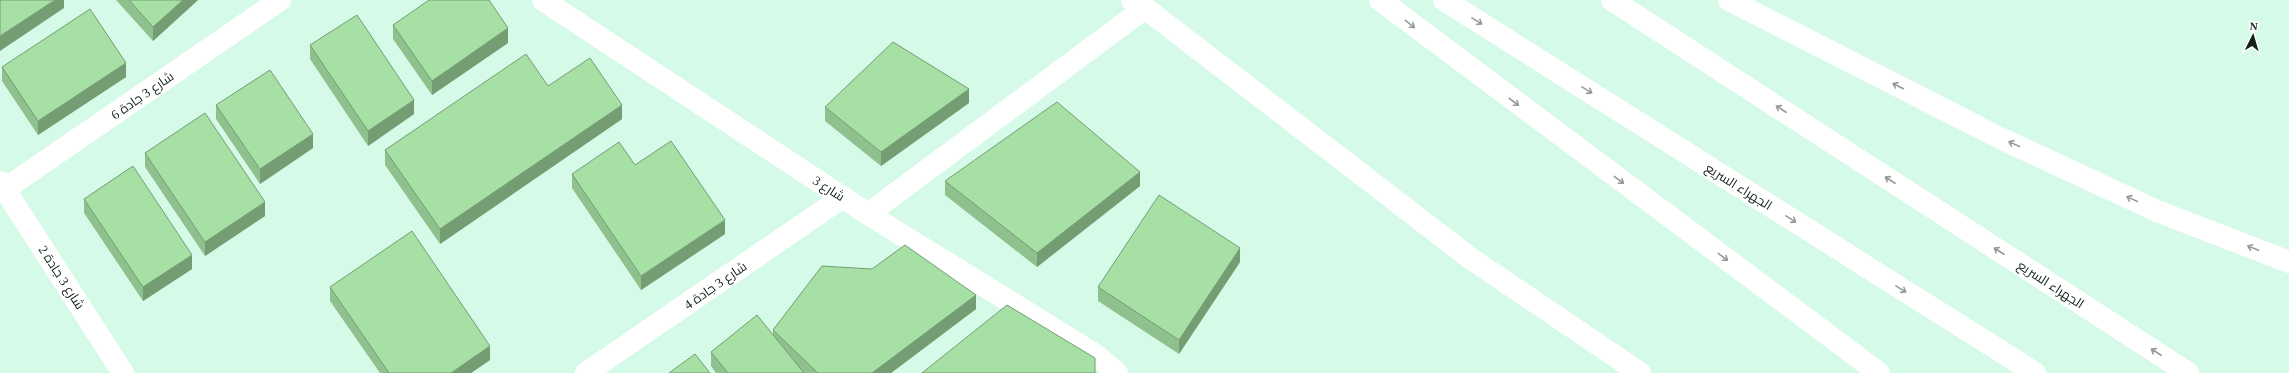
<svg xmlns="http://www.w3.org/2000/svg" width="2289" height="373" font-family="'Times New Roman',Cairo,serif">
<rect width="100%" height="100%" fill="#d6fae8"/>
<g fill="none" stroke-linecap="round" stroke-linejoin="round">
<path stroke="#fff" stroke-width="22" d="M 543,0 L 868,214 L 1096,355 L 1117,373
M 1132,0 L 1145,8 L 1470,258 L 1640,373
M 0,182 L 123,373
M 5,189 L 280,0
M 868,214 L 1145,8
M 586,373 L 843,197"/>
<path stroke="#fff" stroke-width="22" d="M 1380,0 L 1879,373
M 1444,0 L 2035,373
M 1612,0 L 2188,373
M 1729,0 L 2000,138 L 2157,211 L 2289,262"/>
</g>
<path fill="#8fc18e" d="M 116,0 L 198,0 L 153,41 Z
M 393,25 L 508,43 L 432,95 L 393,39 Z
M 310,45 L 414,114 L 368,146 L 310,59 Z
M 2,67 L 126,77 L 38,135 L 2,81 Z
M 548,86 L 622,119 L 440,244 L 385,165 L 385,150 Z
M 969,103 L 881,166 L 825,121 L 825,107 Z
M 216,105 L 313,148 L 260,184 L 216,119 Z
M 145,153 L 265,216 L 205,256 L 145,167 Z
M 635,165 L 725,234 L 641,290 L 572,188 L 572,174 Z
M 945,181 L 1140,186 L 1037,267 L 945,195 Z
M 84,199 L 192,269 L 143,301 L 84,213 Z
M 1240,262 L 1179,354 L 1098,301 L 1098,287 Z
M 330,287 L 490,360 L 471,373 L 380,373 L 330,301 Z
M 976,309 L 891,373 L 716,373 L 711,366 L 711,352 L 773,334 L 773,330 Z"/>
<path fill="#749d74" d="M 55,0 L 64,0 L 64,8 L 0,51 L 0,36 Z
M 183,0 L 198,0 L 153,41 L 153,27 Z
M 508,28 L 508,43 L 432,95 L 432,81 Z
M 126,63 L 126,77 L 38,135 L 38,121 Z
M 969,89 L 969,103 L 881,166 L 881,152 Z
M 414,100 L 414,114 L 368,146 L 368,131 Z
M 622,105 L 622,119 L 440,244 L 440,229 Z
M 313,134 L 313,148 L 260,184 L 260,169 Z
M 1140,172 L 1140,186 L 1037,267 L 1037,253 Z
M 265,202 L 265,216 L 205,256 L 205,242 Z
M 725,220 L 725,234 L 641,290 L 641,276 Z
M 1240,248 L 1240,262 L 1179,354 L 1179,340 Z
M 192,255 L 192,269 L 143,301 L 143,287 Z
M 976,295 L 976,309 L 891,373 L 872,373 Z
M 490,346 L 490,360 L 471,373 L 451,373 Z"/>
<path fill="#a6e0a5" stroke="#749d74" d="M 0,0 L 55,0 L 0,36 Z
M 129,0 L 183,0 L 153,27 Z
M 429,0 L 489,0 L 508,28 L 432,81 L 393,25 Z
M 90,9 L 126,63 L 38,121 L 2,67 Z
M 357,15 L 414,100 L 368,131 L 310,45 Z
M 893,42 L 969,89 L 881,152 L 825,107 Z
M 526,54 L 548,86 L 590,58 L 622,105 L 440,229 L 385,150 Z
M 270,70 L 313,134 L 260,169 L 216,105 Z
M 1057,102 L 1140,172 L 1037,253 L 945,181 Z
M 205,113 L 265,202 L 205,242 L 145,153 Z
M 671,141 L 725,220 L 641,276 L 572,174 L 619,142 L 635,165 Z
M 133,166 L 192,255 L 143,287 L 84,199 Z
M 1159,195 L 1240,248 L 1179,340 L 1098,287 Z
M 412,231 L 490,346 L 451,373 L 389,373 L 330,287 Z
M 905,245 L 976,295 L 872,373 L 818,373 L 773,330 L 822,266 L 872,269 Z
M 1007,305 L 1095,358 L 1095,373 L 922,373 Z
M 757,315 L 804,373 L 728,373 L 711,352 Z
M 695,354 L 710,373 L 669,373 Z"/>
<defs><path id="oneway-shaft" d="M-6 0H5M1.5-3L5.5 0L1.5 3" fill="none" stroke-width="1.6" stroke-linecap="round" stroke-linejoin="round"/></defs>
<g stroke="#959b98">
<use href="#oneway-shaft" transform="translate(1477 21) rotate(32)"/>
<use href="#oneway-shaft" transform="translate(1410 24) rotate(38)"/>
<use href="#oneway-shaft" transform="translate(1898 86) rotate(-153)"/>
<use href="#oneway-shaft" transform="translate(1587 90) rotate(32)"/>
<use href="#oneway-shaft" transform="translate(1514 102) rotate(37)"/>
<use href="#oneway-shaft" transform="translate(1781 109) rotate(-147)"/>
<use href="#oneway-shaft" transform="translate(2014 144) rotate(-155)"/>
<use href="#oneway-shaft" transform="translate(1619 180) rotate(37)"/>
<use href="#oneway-shaft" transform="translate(1890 180) rotate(-147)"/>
<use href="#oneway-shaft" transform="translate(2132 199) rotate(-155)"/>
<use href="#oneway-shaft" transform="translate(1791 219) rotate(32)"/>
<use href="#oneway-shaft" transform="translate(2253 248) rotate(-159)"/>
<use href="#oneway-shaft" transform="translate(1999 251) rotate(-147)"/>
<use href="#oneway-shaft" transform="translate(1723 257) rotate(37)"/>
<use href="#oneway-shaft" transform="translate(1901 289) rotate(32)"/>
<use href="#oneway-shaft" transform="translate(2156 352) rotate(-147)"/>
</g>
<g text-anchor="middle" stroke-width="3" stroke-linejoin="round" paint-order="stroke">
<g font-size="13" fill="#13211a" stroke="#fff">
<text transform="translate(142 95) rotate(-35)" y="5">شارع 3 جادة 6</text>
<text transform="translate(1739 186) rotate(32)" y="5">الجهراء السريع</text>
<text transform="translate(829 188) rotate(33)" y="5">شارع 3</text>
<text transform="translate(62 277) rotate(57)" y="5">شارع 3 جادة 2</text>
<text transform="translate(2051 284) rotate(33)" y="5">الجهراء السريع</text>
<text transform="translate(715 285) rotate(-35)" y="5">شارع 3 جادة 4</text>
</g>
</g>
<g transform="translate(2253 36) rotate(5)" stroke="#ffffff" stroke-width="3" paint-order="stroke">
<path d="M0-3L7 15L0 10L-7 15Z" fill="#13211a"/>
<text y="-6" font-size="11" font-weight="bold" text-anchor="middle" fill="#13211a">N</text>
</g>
</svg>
